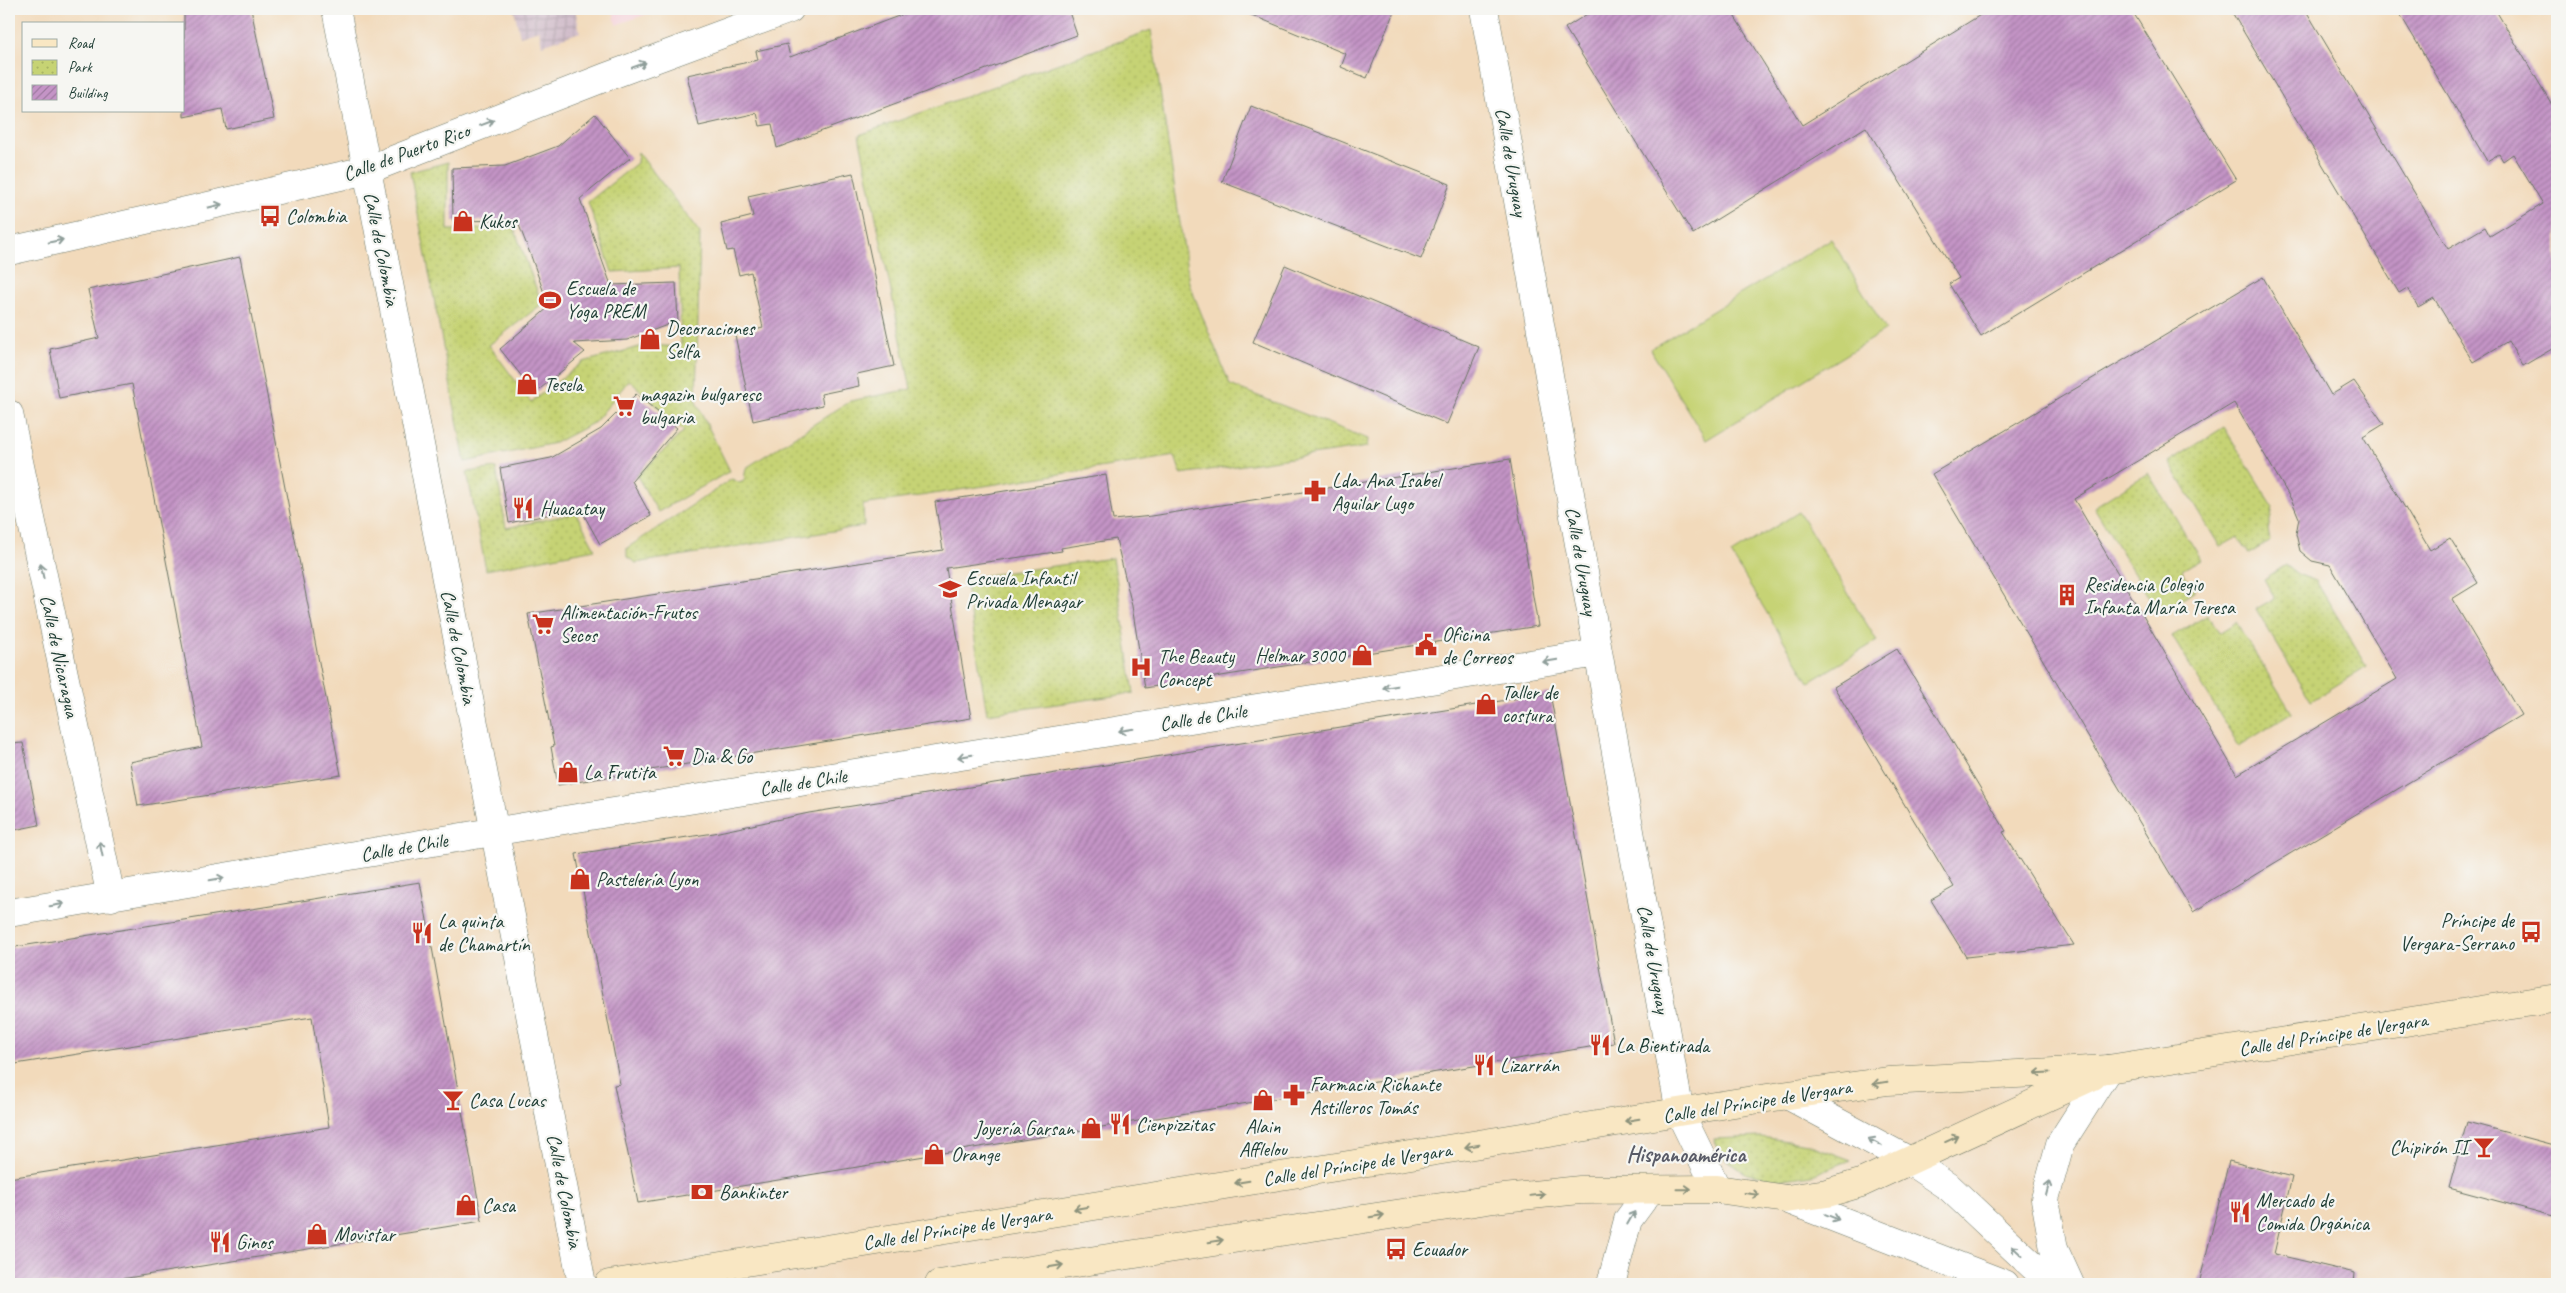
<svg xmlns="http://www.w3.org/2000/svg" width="2566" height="1293" font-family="Caveat,sans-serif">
<defs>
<pattern id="industrial-grid" width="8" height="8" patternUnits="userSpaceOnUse" patternTransform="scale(1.25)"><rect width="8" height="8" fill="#d1bdca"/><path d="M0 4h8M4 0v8" fill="none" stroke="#b3a3ae"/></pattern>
<pattern id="park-dots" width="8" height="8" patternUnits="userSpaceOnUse" patternTransform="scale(1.25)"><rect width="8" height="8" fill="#c6d374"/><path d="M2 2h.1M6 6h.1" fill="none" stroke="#aab665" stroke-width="1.8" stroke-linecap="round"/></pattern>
<pattern id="building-hatch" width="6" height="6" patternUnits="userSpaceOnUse" patternTransform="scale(1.25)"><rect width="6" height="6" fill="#c494c6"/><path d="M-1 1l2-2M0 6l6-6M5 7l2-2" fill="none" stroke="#9f7aa2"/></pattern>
</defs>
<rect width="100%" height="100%" fill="#f6f6f2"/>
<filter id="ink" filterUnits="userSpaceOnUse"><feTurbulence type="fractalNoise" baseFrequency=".02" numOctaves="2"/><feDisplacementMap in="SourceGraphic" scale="10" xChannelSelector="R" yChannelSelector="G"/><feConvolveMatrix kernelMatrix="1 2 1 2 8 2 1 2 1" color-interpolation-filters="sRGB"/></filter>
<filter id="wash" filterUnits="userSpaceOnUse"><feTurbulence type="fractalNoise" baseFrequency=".0096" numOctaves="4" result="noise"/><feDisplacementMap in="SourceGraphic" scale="20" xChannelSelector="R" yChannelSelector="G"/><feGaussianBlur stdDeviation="1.12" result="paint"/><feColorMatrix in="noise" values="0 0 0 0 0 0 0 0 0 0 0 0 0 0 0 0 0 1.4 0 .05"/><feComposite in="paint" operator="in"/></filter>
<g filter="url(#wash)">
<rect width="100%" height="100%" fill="#f2dabb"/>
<path fill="#f6cfd8" d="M 613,9 L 661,9 L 616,25 Z"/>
<path fill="url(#industrial-grid)" d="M 514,9 L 575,9 L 580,32 L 542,45 L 539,30 L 520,36 Z"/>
<path fill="url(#park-dots)" stroke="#728854" d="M 1151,30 L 1189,283 L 1230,385 L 1368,439 L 1367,447 L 1181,474 L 1175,456 L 863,505 L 864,526 L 636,563 L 627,557 L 627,548 L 732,479 L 740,483 L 744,480 L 746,468 L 850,401 L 911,389 L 859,135 Z
M 638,152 L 700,233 L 696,402 L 730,471 L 658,512 L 637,476 L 684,431 L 629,380 L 595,422 L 555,443 L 465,462 L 410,172 L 448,162 L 448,230 L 514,228 L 542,304 L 489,345 L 531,402 L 583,362 L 647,345 L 681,347 L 679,268 L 612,272 L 588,202 L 637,163 Z
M 2224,427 L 2273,507 L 2268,530 L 2270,541 L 2249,554 L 2238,537 L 2220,547 L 2169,462 Z
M 496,468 L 506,528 L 576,513 L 595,549 L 486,570 L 467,472 Z
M 2148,473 L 2201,559 L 2182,570 L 2195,591 L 2159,614 L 2094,507 Z
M 1113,558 L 1134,693 L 987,714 L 965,578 Z
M 2286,565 L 2297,574 L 2316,581 L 2367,666 L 2311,701 L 2256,609 L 2275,598 L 2264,579 Z
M 2208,615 L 2219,633 L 2236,622 L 2292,713 L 2239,746 L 2172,636 Z
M 1761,1137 L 1808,1144 L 1851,1160 L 1812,1175 L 1778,1180 L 1747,1174 L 1722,1157 L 1713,1139 Z"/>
<path fill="#c6d374" stroke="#728854" d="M 1831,239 L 1886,330 L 1706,440 L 1650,349 Z
M 1799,512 L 1877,641 L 1809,682 L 1731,554 Z"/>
<g id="blocks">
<path fill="url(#building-hatch)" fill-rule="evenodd" d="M 184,9 L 251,9 L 274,119 L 226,129 L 222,109 L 184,117 Z
M 917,9 L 1068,9 L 1077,35 L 777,148 L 772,124 L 760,126 L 757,113 L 699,126 L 687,75 L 758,60 L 756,51 L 787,44 L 790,57 Z
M 1237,9 L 1395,9 L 1367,78 L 1341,67 L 1346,54 Z
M 1595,9 L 1730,9 L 1802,125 L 1990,9 L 2131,9 L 2236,180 L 1981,336 L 1949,284 L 1959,278 L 1866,127 L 1693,234 L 1565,28 Z
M 2230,9 L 2305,9 L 2448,249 L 2485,227 L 2490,236 L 2543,204 L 2513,154 L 2503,161 L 2499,154 L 2487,161 L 2397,9 L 2495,9 L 2557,113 L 2557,346 L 2523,366 L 2508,341 L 2473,362 L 2434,298 L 2418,307 L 2407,288 L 2399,293 Z
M 1251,106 L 1450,184 L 1421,259 L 1222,182 Z
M 595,114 L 630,158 L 580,199 L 611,285 L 676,283 L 678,321 L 627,340 L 574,343 L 585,352 L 535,393 L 500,349 L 549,307 L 531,256 L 517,220 L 453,221 L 452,168 L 505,166 L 558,146 Z
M 853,173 L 894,366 L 857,374 L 859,386 L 821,394 L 823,405 L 753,421 L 735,335 L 763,328 L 751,272 L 739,275 L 733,250 L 727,251 L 721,224 L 753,216 L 748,196 Z
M 240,257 L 341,775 L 138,806 L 130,762 L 202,747 L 132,384 L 59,398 L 50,349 L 99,338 L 88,290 Z
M 1285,265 L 1479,347 L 1447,424 L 1253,342 Z
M 2263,277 L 2331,395 L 2354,381 L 2384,424 L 2363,437 L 2430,550 L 2450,538 L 2478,583 L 2452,599 L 2521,715 L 2193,912 L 1932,474 ZM 2234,403 L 2292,501 L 2299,518 L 2296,534 L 2300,551 L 2312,561 L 2330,565 L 2397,679 L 2237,775 L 2074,499 Z
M 636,394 L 677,428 L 632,481 L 651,516 L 600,544 L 580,508 L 509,523 L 500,468 L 551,458 L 601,429 Z
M 1510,459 L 1538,626 L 1145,688 L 1132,606 L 1116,539 L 1061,548 L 1062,551 L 946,568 L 971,718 L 558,785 L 551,747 L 554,746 L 528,614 L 943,550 L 935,502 L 1106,475 L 1113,520 L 1152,516 Z
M 1897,649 L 2006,831 L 2003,832 L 2074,945 L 1966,957 L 1931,900 L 1954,887 L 1834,687 Z
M 1550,693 L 1614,1043 L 638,1203 L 614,1085 L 620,1084 L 576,854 L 714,833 L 809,813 Z
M 23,743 L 39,825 L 9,831 L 9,744 Z
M 420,882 L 482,1221 L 90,1284 L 9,1284 L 9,1178 L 329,1127 L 312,1017 L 9,1065 L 9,948 Z
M 2467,1122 L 2557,1146 L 2557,1217 L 2449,1188 Z
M 2229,1161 L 2292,1177 L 2274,1254 L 2355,1273 L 2354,1284 L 2199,1284 Z"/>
</g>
</g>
<g filter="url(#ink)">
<use href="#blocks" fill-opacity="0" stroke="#697463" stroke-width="1"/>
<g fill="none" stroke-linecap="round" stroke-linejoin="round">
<g stroke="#697463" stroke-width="29">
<path id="street" d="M 336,9 L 582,1284
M 1484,9 L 1680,1113 L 1717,1189
M 9,251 L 367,170 L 606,77 L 790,9
M 9,414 L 111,897
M 9,913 L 546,823 L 1598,653
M 1789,1096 L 1908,1160 L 1950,1188 L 2052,1284
M 1786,1199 L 2005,1284
M 1611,1284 L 1628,1220 L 1650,1190
M 2070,1284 L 2054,1249 L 2045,1199 L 2060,1144 L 2108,1069"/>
</g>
<g stroke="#697463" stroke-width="29">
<path id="secondary" d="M 609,1284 L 1753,1100 L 1888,1081 L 2108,1069 L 2557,998
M 939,1284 L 1494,1199 L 1580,1190 L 1717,1189 L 1786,1199 L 1827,1193 L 1861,1183 L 2093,1076"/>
</g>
<use href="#street" stroke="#fff" stroke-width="28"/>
<use href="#secondary" stroke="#f9e7c3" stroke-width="28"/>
</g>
<defs><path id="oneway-shaft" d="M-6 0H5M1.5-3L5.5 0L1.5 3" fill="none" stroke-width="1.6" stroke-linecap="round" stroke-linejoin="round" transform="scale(1.25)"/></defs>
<g stroke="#8f9e9a">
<use href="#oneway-shaft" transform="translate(639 65) rotate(-20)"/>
<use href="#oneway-shaft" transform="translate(487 123) rotate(-21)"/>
<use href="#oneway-shaft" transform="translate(215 206) rotate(-13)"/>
<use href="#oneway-shaft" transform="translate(56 241) rotate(-12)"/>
<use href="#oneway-shaft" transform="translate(42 571) rotate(-102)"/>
<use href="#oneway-shaft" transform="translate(1550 661) rotate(171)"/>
<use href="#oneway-shaft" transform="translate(1390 687) rotate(171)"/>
<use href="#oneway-shaft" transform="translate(1126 730) rotate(171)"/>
<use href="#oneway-shaft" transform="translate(965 756) rotate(171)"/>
<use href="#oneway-shaft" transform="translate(101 849) rotate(-102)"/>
<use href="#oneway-shaft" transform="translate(217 879) rotate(-10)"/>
<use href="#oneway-shaft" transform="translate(57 905) rotate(-9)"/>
<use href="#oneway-shaft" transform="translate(1875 1142) rotate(-152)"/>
<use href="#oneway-shaft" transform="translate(2048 1188) rotate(-75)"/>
<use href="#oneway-shaft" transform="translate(1832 1217) rotate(22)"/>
<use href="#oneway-shaft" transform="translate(1631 1218) rotate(-60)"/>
<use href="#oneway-shaft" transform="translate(2017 1251) rotate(-137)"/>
</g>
<g stroke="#8c927c">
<use href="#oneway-shaft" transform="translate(2042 1073) rotate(177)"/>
<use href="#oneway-shaft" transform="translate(1880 1083) rotate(171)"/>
<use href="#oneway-shaft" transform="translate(1632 1120) rotate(171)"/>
<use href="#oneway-shaft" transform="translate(1952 1139) rotate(-24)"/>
<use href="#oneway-shaft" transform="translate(1472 1146) rotate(171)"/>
<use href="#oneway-shaft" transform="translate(1242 1182) rotate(171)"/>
<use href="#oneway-shaft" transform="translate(1684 1189) rotate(-1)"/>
<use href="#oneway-shaft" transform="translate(1752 1194) rotate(8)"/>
<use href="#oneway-shaft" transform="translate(1538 1195) rotate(-6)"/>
<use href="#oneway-shaft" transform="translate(1081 1208) rotate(171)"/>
<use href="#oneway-shaft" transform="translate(1377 1216) rotate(-9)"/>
<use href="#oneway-shaft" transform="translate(1216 1241) rotate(-9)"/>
<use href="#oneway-shaft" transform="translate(1056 1266) rotate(-9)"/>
</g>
</g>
<defs>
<g id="bus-bare" transform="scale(1.725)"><path d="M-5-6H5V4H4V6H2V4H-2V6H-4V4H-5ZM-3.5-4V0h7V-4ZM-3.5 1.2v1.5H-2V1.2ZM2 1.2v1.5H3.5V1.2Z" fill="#c8321e" stroke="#f6f6f2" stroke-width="2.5" paint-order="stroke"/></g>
<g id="shop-bare" transform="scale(1.725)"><path d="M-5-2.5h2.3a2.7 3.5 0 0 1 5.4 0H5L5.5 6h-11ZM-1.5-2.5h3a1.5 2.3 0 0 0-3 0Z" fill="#c8321e" stroke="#f6f6f2" stroke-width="2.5" paint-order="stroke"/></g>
<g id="stadium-bare" transform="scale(1.725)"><path d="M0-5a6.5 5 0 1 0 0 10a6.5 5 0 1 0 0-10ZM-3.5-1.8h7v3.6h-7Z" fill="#c8321e" stroke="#f6f6f2" stroke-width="2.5" paint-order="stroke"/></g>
<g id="supermarket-bare" transform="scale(1.725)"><path d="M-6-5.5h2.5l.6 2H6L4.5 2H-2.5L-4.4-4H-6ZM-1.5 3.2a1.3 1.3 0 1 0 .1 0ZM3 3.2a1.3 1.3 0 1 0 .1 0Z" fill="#c8321e" stroke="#f6f6f2" stroke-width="2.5" paint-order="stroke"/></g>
<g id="pharmacy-bare" transform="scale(1.725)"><path d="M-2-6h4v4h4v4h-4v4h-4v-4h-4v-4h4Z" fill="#c8321e" stroke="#f6f6f2" stroke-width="2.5" paint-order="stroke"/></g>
<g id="restaurant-bare" transform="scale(1.725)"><path d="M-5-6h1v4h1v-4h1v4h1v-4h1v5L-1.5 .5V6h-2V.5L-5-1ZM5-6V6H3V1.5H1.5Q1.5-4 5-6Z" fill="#c8321e" stroke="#f6f6f2" stroke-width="2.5" paint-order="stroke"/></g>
<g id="school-bare" transform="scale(1.725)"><path d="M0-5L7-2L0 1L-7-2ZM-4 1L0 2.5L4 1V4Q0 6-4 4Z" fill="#c8321e" stroke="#f6f6f2" stroke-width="2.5" paint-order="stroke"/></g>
<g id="building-bare" transform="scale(1.725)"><path d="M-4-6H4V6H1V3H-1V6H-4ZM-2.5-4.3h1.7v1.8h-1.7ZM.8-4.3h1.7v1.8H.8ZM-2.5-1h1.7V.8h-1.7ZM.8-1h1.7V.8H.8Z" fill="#c8321e" stroke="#f6f6f2" stroke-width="2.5" paint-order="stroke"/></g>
<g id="civic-bare" transform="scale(1.725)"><path d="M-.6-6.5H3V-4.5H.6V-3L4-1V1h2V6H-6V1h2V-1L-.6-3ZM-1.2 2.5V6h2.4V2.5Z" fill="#c8321e" stroke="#f6f6f2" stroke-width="2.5" paint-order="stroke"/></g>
<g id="hospital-bare" transform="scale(1.725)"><path d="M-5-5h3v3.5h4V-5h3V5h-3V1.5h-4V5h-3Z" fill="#c8321e" stroke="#f6f6f2" stroke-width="2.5" paint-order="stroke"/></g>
<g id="bar-bare" transform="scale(1.725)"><path d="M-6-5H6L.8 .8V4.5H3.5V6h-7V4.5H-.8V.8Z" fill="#c8321e" stroke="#f6f6f2" stroke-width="2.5" paint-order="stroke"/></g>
<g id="bank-bare" transform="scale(1.725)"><path d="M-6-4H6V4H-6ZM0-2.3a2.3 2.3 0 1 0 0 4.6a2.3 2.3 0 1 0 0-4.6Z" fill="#c8321e" stroke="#f6f6f2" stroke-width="2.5" paint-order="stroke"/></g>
</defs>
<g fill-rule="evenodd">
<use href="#bus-bare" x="270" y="216"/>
<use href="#shop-bare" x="463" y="221"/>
<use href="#stadium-bare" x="550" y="300"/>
<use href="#shop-bare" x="650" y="339"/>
<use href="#shop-bare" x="527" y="384"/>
<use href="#supermarket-bare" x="624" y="406"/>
<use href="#pharmacy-bare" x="1315" y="491"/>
<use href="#restaurant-bare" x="523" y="508"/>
<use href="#school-bare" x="950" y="589"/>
<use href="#building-bare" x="2067" y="595"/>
<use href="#supermarket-bare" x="543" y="624"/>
<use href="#civic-bare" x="1426" y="645"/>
<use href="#shop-bare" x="1362" y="655"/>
<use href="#hospital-bare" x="1141" y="667"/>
<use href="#shop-bare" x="1486" y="704"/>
<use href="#supermarket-bare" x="674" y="756"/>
<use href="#shop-bare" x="568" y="772"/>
<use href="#shop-bare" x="580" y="879"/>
<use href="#bus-bare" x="2531" y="932"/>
<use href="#restaurant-bare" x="422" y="933"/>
<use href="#restaurant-bare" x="1600" y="1045"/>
<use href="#restaurant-bare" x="1484" y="1065"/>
<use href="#pharmacy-bare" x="1294" y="1095"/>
<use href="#bar-bare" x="453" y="1100"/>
<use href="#shop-bare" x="1263" y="1100"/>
<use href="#restaurant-bare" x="1120" y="1124"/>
<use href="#shop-bare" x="1091" y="1128"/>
<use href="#bar-bare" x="2484" y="1147"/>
<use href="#shop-bare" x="934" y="1154"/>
<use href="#bank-bare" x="702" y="1192"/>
<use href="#shop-bare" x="466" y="1205"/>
<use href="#restaurant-bare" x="2240" y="1212"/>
<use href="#shop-bare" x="317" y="1234"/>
<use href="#restaurant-bare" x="220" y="1242"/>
<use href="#bus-bare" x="1396" y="1249"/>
</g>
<g text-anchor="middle" stroke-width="4.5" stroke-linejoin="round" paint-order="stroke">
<g font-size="20" fill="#1f3d34" stroke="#f6f6f2">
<text transform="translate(406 152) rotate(-20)" y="7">Calle de Puerto Rico</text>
<text transform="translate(1512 162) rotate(80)" y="7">Calle de Uruguay</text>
<text transform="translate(382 249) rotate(79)" y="7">Calle de Colombia</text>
<text transform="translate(1582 561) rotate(80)" y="7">Calle de Uruguay</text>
<text transform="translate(459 647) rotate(79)" y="7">Calle de Colombia</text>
<text transform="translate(60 656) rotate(78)" y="7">Calle de Nicaragua</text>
<text transform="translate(1203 717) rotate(-9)" y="7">Calle de Chile</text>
<text transform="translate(803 782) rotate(-9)" y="7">Calle de Chile</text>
<text transform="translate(404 847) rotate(-10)" y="7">Calle de Chile</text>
<text transform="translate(1654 959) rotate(80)" y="7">Calle de Uruguay</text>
<text transform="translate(2333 1034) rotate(-9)" y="7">Calle del Príncipe de Vergara</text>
<text transform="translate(1757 1101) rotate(-9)" y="7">Calle del Príncipe de Vergara</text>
<text transform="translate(1357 1164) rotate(-9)" y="7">Calle del Príncipe de Vergara</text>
<text transform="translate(565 1191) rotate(79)" y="7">Calle de Colombia</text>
<text transform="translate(957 1228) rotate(-9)" y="7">Calle del Príncipe de Vergara</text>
</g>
<g font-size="20" fill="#1f3d34" stroke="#f6f6f2" text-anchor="start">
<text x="286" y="223">Colombia</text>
<text x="479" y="228">Kukos</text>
<text x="566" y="295">Escuela de<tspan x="566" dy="23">Yoga PREM</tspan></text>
<text x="666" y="335">Decoraciones<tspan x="666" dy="23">Selfa</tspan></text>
<text x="544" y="391">Tesela</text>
<text x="640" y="401">magazin bulgaresc<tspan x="640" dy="23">bulgaria</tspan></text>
<text x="1332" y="487">Lda. Ana Isabel<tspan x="1332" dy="23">Aguilar Lugo</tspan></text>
<text x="540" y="515">Huacatay</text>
<text x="966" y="585">Escuela Infantil<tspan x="966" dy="23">Privada Menagar</tspan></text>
<text x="2084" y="591">Residencia Colegio<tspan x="2084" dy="23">Infanta María Teresa</tspan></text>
<text x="560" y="619">Alimentación-Frutos<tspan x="560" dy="23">Secos</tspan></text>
<text x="1442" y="641">Oficina<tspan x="1442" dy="23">de Correos</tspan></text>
<text x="1345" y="662" text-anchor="end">Helmar 3000</text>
<text x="1158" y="663">The Beauty<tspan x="1158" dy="23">Concept</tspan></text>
<text x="1502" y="699">Taller de<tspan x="1502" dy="23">costura</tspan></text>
<text x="691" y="763">Dia &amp; Go</text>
<text x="584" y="779">La Frutita</text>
<text x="596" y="886">Pastelería Lyon</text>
<text x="2514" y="927" text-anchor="end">Príncipe de<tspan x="2514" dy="23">Vergara-Serrano</tspan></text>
<text x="438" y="928">La quinta<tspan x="438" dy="23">de Chamartín</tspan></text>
<text x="1616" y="1052">La Bientirada</text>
<text x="1500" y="1072">Lizarrán</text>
<text x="1310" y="1091">Farmacia Richante<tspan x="1310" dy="23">Astilleros Tomás</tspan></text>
<text x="469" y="1107">Casa Lucas</text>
<text x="1136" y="1131">Cienpizzitas</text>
<text x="1263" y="1133" text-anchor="middle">Alain<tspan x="1263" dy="23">Afflelou</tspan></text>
<text x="1074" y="1135" text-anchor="end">Joyería Garsan</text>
<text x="2468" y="1154" text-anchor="end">Chipirón II</text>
<text x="951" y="1161">Orange</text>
<text x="719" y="1199">Bankinter</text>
<text x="2256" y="1207">Mercado de<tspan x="2256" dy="23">Comida Orgánica</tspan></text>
<text x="482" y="1212">Casa</text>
<text x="334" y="1241">Movistar</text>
<text x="236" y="1249">Ginos</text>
<text x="1412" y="1256">Ecuador</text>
</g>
<g font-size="22" font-weight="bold" fill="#595b67" stroke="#f6f6f2">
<text x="1686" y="1162">Hispanoamérica</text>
</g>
</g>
<rect width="2566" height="1293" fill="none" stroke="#f6f6f2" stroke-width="30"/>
<rect x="22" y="22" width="162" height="90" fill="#f6f6f2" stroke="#a0aca6"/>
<rect x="32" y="39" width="25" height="8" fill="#f9e7c3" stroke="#a0aca6"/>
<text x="68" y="48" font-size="15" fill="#1f3d34">Road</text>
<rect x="32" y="60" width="25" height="15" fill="url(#park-dots)" stroke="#a0aca6"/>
<text x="68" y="72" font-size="15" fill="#1f3d34">Park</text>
<rect x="32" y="85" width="25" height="15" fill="url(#building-hatch)" stroke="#a0aca6"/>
<text x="68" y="98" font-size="15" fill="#1f3d34">Building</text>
</svg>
